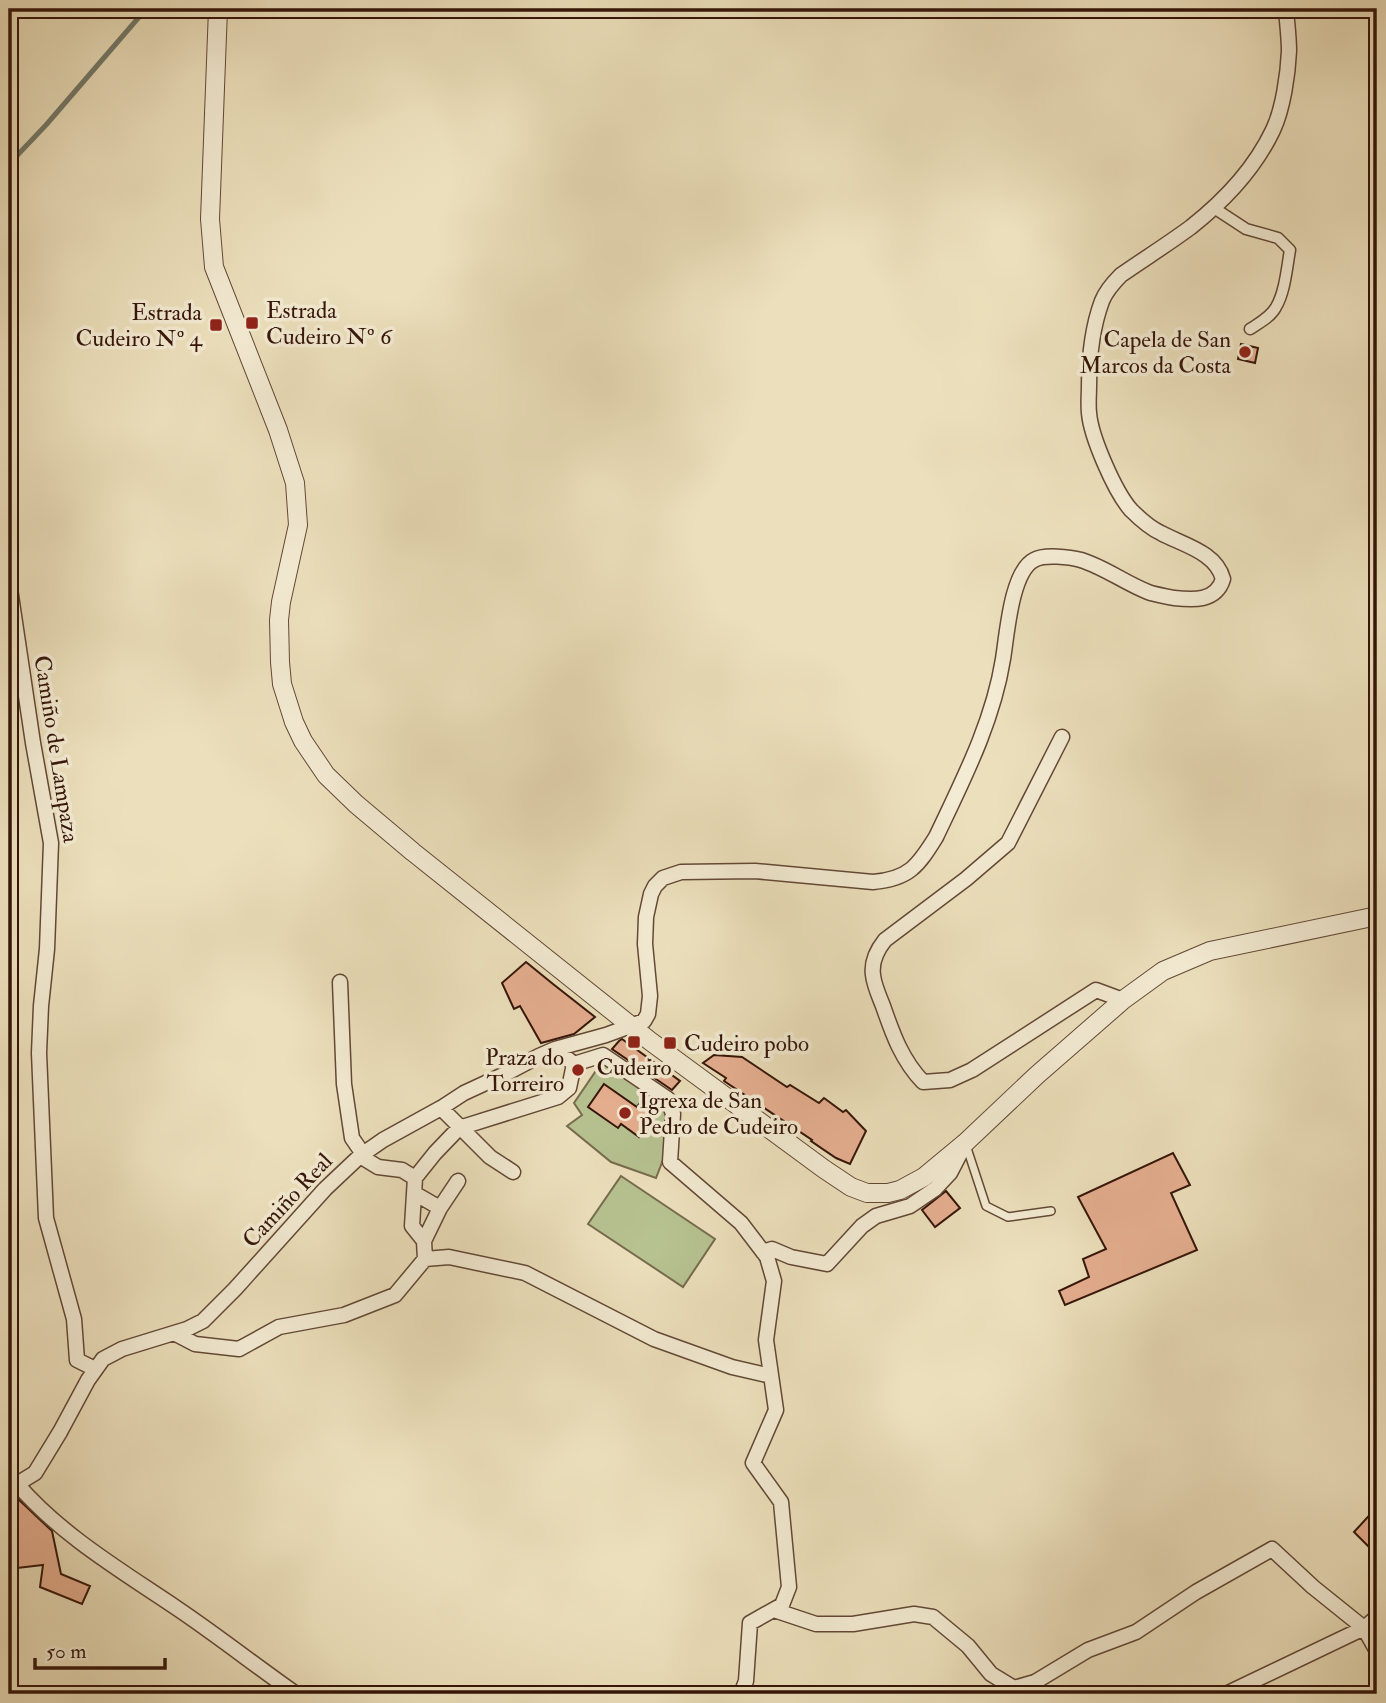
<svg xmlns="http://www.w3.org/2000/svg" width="1386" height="1703" font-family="'IM FELL Double Pica',serif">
<rect width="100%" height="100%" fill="#ece0bc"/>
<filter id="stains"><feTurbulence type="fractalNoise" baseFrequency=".00286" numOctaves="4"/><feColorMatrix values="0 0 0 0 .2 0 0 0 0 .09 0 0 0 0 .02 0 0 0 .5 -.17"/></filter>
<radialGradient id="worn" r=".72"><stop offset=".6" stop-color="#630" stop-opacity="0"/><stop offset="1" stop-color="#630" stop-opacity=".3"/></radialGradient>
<path fill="#b7c291" stroke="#766c4d" stroke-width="2" d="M 604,1059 L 660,1098 L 667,1111 L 668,1147 L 656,1178 L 611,1162 L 567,1126 L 582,1115 L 574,1103 Z
M 621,1176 L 715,1239 L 683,1287 L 588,1224 Z"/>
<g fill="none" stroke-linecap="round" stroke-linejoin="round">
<path stroke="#727a6a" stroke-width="5" d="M 9,164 L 46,125 L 146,9"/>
</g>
<path fill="#e6af90" stroke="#351509" stroke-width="2" d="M 1241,344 L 1258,348 L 1255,363 L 1238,359 Z
M 526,962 L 553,984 L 595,1017 L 574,1034 L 541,1043 L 520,1006 L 514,1009 L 502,983 Z
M 622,1039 L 680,1081 L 672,1090 L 612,1049 L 619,1041 Z
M 714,1055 L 742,1057 L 787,1087 L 790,1085 L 819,1103 L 824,1098 L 843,1112 L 846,1110 L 866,1131 L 850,1164 L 836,1158 L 811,1141 L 812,1140 L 724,1081 L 726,1078 L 703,1063 Z
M 604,1084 L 637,1107 L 645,1095 L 659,1105 L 639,1137 L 621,1124 L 618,1128 L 588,1107 Z
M 1173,1153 L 1190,1185 L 1171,1193 L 1197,1250 L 1065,1305 L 1059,1291 L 1089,1277 L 1083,1259 L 1106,1249 L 1078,1197 Z
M 946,1191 L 960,1208 L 935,1227 L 922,1210 Z
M 17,1498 L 52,1531 L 61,1574 L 90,1586 L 82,1604 L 40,1587 L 43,1565 L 9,1569 L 9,1500 Z
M 1377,1507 L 1377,1555 L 1354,1532 Z"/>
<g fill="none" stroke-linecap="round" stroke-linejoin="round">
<g stroke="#634836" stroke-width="10">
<path id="service" d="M 966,1145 L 986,1206 L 1008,1217 L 1051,1211"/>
</g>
<g stroke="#634836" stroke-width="13">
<path id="pedestrian" d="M 1214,208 L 1246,229 L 1278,238 L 1290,250 C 1287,267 1285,292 1276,307 C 1271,317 1259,323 1250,329"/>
</g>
<g stroke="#634836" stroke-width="17">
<path id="minor" d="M 9,582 L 33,743 L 51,843 L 47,949 L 41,1006 L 39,1053 L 46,1218 L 74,1319 L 77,1360 L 95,1369
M 1062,737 L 1008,843 L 966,879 L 885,940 C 877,950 871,961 873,975 C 874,985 879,996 883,1006 C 893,1035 902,1060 923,1082 L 950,1080 L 972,1070 L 1096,990 L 1123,1000
M 340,982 L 344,1084 L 352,1138 L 363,1154
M 555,1049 L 574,1064 L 603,1055 L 668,1099 L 673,1114 L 670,1162 L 741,1223 L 767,1257 L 774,1281 L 766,1340 L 776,1410 L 753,1463 L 781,1502 L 789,1587 L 782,1605 L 750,1623 L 746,1681 L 741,1694
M 441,1108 L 490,1157 L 513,1172
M 360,1156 L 378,1167 L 402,1170 L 415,1178
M 414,1193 L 440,1208
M 424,1241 L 440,1208 L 458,1181
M 763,1252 L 772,1249 L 791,1257 L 827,1264 L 862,1226 L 876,1216 L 910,1206 L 935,1189 L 950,1173 L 964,1146
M 425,1259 L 424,1241 L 412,1226 L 415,1178 L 435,1153 L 459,1128 L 558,1097 L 569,1088 L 574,1064
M 174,1333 L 195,1344 L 239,1349 L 279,1327 L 344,1315 L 395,1295 L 425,1259 L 449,1257 L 525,1273 L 654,1339 L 732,1367 L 771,1376
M 17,1484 L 35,1473 L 60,1432 L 88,1380 L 103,1359 L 122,1349 L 187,1329 L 203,1321 L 235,1289 L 325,1189 L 360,1156 L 383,1140 L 441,1108 L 464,1093 L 505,1074 L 539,1056 L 555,1049 L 606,1035 L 644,1021 L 648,1014 L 650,996 L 645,944 L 646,917 L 651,894 L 655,886 L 663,878 L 681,872 L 755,871 L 873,882 C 909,879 918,866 936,837 C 963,780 993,722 1003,659 C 1007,635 1011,572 1034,560 C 1044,554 1070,557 1081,560 C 1104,567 1125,583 1148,592 C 1156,595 1165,596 1174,598 C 1193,600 1216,602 1223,579 C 1216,552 1183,545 1161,533 C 1150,528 1140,519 1131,510 C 1115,492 1091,437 1089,413 C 1088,404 1089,395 1089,386 C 1089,358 1092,328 1102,301 C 1106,291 1113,283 1121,275 C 1144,259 1168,244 1191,227 C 1224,201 1255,168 1273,130 C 1283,109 1288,74 1289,51 C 1289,37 1287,23 1286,9
M 17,1484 C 62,1536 122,1571 178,1609 C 218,1636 256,1666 296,1694
M 774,1610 L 816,1624 L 853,1624 L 914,1614 L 933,1617 L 968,1646 L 991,1674 L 1014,1688 L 1035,1682 L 1088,1650 L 1136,1632 L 1196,1592 L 1272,1549 L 1313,1587 L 1364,1628 L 1377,1651
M 1226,1694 L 1364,1628 L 1377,1617"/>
</g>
<g stroke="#634836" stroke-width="20">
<path id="tertiary" d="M 218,9 L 210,219 L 214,267 L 278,430 L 295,483 L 298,525 L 281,602 L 279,620 L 280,662 L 282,684 L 294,722 L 303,741 L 326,775 L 356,804 L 413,852 L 650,1041 L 824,1169 L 851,1187 L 867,1193 L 888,1193 L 900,1190 L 924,1177 L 965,1143 L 1037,1075 L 1123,1000 L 1163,971 L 1210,951 L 1377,916"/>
</g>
<use href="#service" stroke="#f3ebd3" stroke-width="7"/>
<use href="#pedestrian" stroke="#f3ebd3" stroke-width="10"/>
<use href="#minor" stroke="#f3ebd3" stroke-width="14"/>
<use href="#tertiary" stroke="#f3ebd3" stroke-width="18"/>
</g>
<g fill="#8f2418" stroke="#f3ebd3" stroke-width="2.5">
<rect x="245" y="316" width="14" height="14" rx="3.5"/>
<rect x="209" y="318" width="14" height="14" rx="3.5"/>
<circle cx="1245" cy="352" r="7"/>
<rect x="627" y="1035" width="14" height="14" rx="3.5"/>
<rect x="663" y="1036" width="14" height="14" rx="3.5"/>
<circle cx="578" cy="1070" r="7"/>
<circle cx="625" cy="1113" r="7"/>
</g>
<g text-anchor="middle" stroke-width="7" stroke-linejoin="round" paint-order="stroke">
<g font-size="23" fill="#351509" stroke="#f3ebd3" text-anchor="start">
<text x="266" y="318">Estrada<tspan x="266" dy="26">Cudeiro Nº 6</tspan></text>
<text x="202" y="320" text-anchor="end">Estrada<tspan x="202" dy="26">Cudeiro Nº 4</tspan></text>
<text x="1231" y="347" text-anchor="end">Capela de San<tspan x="1231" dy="26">Marcos da Costa</tspan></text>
<text x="684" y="1051">Cudeiro pobo</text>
<text x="564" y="1065" text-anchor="end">Praza do<tspan x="564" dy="26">Torreiro</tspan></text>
<text x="634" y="1075" text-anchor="middle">Cudeiro</text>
<text x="639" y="1108">Igrexa de San<tspan x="639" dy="26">Pedro de Cudeiro</tspan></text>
</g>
<g font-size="23" fill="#351509" stroke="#f3ebd3">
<text transform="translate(57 749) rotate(81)" y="8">Camiño de Lampaza</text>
<text transform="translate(287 1200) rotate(-47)" y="8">Camiño Real</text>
</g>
</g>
<rect width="1386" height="1703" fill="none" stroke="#ece0bc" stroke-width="35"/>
<rect x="10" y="10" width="1365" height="1682" fill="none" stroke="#351509" stroke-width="3.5"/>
<rect x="18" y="18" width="1351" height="1668" fill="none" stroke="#351509" stroke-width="2"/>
<path d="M35 1658v10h130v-10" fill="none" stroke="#351509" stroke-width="3.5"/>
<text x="46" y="1658" font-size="21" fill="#351509" stroke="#f3ebd3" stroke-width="5" paint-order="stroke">50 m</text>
<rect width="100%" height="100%" filter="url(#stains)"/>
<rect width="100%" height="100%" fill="url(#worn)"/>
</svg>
